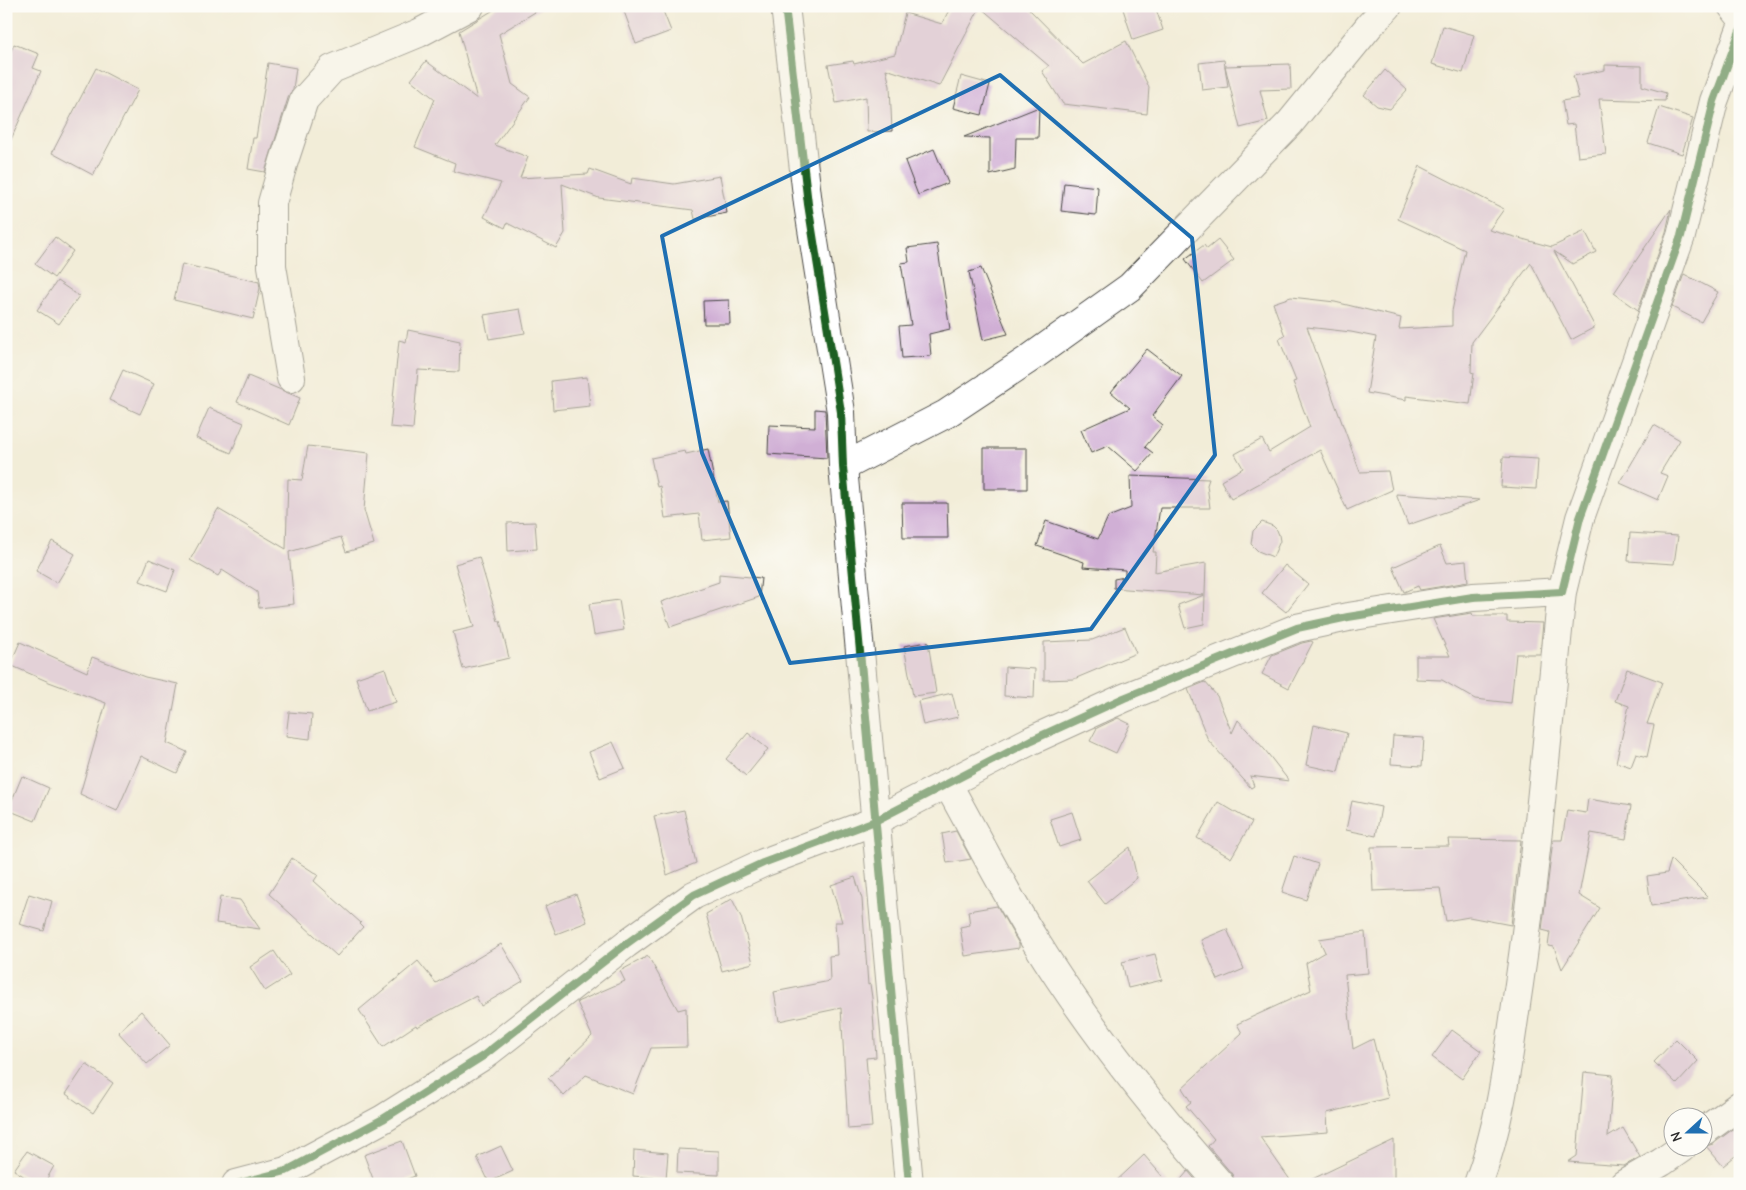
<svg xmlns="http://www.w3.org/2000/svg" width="1746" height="1190" font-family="'Comic Neue',sans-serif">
<rect width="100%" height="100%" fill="#fdfcf7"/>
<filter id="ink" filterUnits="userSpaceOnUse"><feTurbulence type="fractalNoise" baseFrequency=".02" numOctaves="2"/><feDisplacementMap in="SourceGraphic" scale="10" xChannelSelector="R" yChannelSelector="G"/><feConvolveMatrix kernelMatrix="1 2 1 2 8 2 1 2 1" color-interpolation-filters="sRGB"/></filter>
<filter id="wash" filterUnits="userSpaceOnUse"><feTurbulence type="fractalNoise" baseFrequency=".0096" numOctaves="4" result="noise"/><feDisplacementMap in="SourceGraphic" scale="20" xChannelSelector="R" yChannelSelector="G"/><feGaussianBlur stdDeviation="1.12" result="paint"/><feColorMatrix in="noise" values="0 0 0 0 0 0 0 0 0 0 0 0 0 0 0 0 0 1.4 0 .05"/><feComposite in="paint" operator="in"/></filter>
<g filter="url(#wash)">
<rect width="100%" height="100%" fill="#f2edd8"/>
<g id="blocks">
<path fill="#d0afd5" d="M 500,6 L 545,6 L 499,34 L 512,84 L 530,97 L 495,145 L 528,157 L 520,178 L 588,174 L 590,169 L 631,184 L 632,178 L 674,184 L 720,176 L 727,213 L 695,219 L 693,210 L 599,198 L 562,184 L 565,233 L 556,248 L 507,223 L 505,228 L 484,217 L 501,183 L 453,171 L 455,163 L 415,147 L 435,99 L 411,80 L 426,61 L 477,99 L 459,31 Z
M 622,6 L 661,6 L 671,31 L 636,44 Z
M 951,6 L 1026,6 L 1083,64 L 1126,41 L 1149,87 L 1147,114 L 1063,104 L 1042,71 L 1049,66 L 980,7 L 939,86 L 886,69 L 890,86 L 892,131 L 867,132 L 866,97 L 836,103 L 828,65 L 853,61 L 854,64 L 895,54 L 905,13 L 942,24 Z
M 1122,6 L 1155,6 L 1163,30 L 1133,40 Z
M 1443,26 L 1474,35 L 1463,73 L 1432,64 Z
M 14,44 L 39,54 L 33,68 L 41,71 L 6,151 L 6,63 Z
M 1224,60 L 1228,87 L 1202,90 L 1199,63 Z
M 268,63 L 296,68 L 293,89 L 289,95 L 265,172 L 248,169 L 253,138 L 256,138 Z
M 1290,64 L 1291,89 L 1260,90 L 1268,121 L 1240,128 L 1225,66 Z
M 1605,65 L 1642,66 L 1642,86 L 1666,93 L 1665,101 L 1599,99 L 1606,154 L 1578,157 L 1574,124 L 1566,125 L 1562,101 L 1579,98 L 1573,76 L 1605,70 Z
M 96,68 L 138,90 L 93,175 L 52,153 Z
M 1385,70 L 1407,90 L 1390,109 L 1377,106 L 1364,95 Z
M 961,76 L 990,84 L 982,115 L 953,108 Z
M 1039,107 L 1038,138 L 1016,138 L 1015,169 L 990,175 L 990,138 L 964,137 Z
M 1659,107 L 1693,118 L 1682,154 L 1648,143 Z
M 934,149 L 948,183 L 918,195 L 905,161 Z
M 1420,166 L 1504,209 L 1489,230 L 1552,247 L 1585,231 L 1596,252 L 1573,264 L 1554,251 L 1595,327 L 1571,340 L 1531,263 L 1472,342 L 1471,372 L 1474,373 L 1470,404 L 1406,396 L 1406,400 L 1367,393 L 1376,337 L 1351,332 L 1307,327 L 1360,472 L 1388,471 L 1392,490 L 1347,510 L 1320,450 L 1231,499 L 1221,481 L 1243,468 L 1235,454 L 1262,439 L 1269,452 L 1310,427 L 1293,382 L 1296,381 L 1279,339 L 1285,336 L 1273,303 L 1291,297 L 1335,302 L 1401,318 L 1399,329 L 1452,326 L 1452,311 L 1465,250 L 1398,219 Z
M 1064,183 L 1098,187 L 1096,215 L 1061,211 Z
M 1671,209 L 1666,232 L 1638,310 L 1614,293 Z
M 55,237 L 73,251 L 54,278 L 35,264 Z
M 1218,240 L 1234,260 L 1203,283 L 1185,259 L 1204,245 L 1207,249 Z
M 937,244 L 950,329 L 929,334 L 931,356 L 902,358 L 899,326 L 911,325 L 901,263 L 909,262 L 907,248 Z
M 182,264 L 259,282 L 260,288 L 253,319 L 174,300 Z
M 981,268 L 1008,334 L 983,340 L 969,272 Z
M 1684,274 L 1718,292 L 1701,322 L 1672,307 Z
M 57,281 L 79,296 L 59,324 L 37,310 Z
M 729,300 L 730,324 L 704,324 L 703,301 Z
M 520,309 L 525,333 L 489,339 L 484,315 Z
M 408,330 L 460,341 L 459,372 L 418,370 L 413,429 L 390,427 L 399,340 L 406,342 Z
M 1147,349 L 1182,376 L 1152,416 L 1163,425 L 1145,447 L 1153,453 L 1137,471 L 1108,446 L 1091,453 L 1081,430 L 1130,408 L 1111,392 Z
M 123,370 L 154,384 L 140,414 L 109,400 Z
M 248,376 L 300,398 L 289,425 L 237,402 Z
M 587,377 L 590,406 L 553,410 L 551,381 Z
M 209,408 L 244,423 L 231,453 L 196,438 Z
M 815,409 L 825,410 L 827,458 L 768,454 L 769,425 L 815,427 Z
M 1654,425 L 1680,440 L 1660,473 L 1668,476 L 1658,500 L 1620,483 Z
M 308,446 L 369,453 L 364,510 L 374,544 L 346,552 L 341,537 L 289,552 L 294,604 L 259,608 L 257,592 L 222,570 L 218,576 L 190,560 L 218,509 L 286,549 L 288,479 L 302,480 Z
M 984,448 L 1027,448 L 1027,489 L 984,489 Z
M 708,449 L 718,502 L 727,501 L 731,537 L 702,540 L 699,514 L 665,518 L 660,486 L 657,487 L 651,458 L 685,451 L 686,454 Z
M 1503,457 L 1538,459 L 1536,489 L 1501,487 Z
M 1130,476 L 1209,479 L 1207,485 L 1210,508 L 1160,508 L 1153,552 L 1156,552 L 1155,572 L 1206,563 L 1204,624 L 1185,628 L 1178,605 L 1204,595 L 1114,588 L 1114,579 L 1125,577 L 1125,570 L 1083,567 L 1084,562 L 1037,546 L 1046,521 L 1098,539 L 1108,517 L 1131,508 Z
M 1396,494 L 1480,500 L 1408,525 Z
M 902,503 L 947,503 L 948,538 L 903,538 Z
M 535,522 L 537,549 L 508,551 L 507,523 Z
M 1262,522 L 1273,526 L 1277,530 L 1279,535 L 1280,541 L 1273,557 L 1258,551 L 1251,544 L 1253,531 Z
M 1630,533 L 1678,536 L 1674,564 L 1628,561 Z
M 52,541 L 75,554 L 57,583 L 36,571 Z
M 1440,546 L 1447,563 L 1466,561 L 1468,582 L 1420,590 L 1418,586 L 1404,592 L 1393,567 Z
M 479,557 L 498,621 L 500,621 L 509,658 L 463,669 L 453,632 L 474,627 L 455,564 Z
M 149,559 L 175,570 L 167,591 L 140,581 Z
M 1285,565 L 1308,584 L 1286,612 L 1262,593 Z
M 719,574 L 761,578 L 759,597 L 670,627 L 661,602 L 719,582 Z
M 619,600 L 624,630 L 594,635 L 589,604 Z
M 1472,613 L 1473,616 L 1507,616 L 1507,622 L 1543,623 L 1540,654 L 1516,654 L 1511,703 L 1475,699 L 1442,680 L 1416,679 L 1416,656 L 1450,656 L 1433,619 Z
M 1125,627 L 1136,653 L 1074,679 L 1044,680 L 1044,642 L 1092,640 Z
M 1311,641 L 1313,642 L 1289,688 L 1262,674 L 1272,655 L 1302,643 Z
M 20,642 L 87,672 L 92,657 L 145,677 L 178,684 L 167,743 L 187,752 L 177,773 L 141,756 L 117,811 L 80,794 L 106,703 L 49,682 L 10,665 Z
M 928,642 L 936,693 L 913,696 L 904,646 Z
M 1005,667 L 1035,669 L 1034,698 L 1004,696 Z
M 385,668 L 396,702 L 367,711 L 356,678 Z
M 1627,669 L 1662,682 L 1647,724 L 1654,725 L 1647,757 L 1636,754 L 1631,767 L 1616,762 L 1629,706 L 1615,701 Z
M 1205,682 L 1217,696 L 1232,733 L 1238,720 L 1265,750 L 1289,781 L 1250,776 L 1254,786 L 1251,788 L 1208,740 L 1188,689 Z
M 952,693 L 958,717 L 923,725 L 918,701 Z
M 289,712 L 312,714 L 310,739 L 286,736 Z
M 1118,718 L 1130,724 L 1116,753 L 1090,741 L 1097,728 Z
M 1314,725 L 1347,733 L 1338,772 L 1306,765 Z
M 748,733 L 768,749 L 746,776 L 726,759 Z
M 1393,736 L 1424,738 L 1422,766 L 1391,764 Z
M 613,742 L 625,768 L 600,778 L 589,752 Z
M 22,776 L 49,788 L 35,821 L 8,810 Z
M 1588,799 L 1631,806 L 1626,839 L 1591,833 L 1579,895 L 1600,908 L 1562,969 L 1554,947 L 1548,946 L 1550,932 L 1542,930 L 1553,840 L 1562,840 L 1567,810 L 1586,813 Z
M 1352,801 L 1381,807 L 1376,836 L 1346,830 Z
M 1218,802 L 1252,822 L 1231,858 L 1197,838 Z
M 684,810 L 696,863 L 667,875 L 654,816 Z
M 1072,812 L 1081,840 L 1059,847 L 1050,819 Z
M 956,831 L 971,859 L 947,863 L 942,834 Z
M 1448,839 L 1521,840 L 1511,925 L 1469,917 L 1446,921 L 1440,888 L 1373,891 L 1371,847 L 1449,846 Z
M 1130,847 L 1137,878 L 1105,904 L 1087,881 Z
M 1294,856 L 1318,864 L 1306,900 L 1282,892 Z
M 292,858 L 318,875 L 314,881 L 361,923 L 360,924 L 363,927 L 337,956 L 269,894 Z
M 1671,860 L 1708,897 L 1651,906 L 1647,876 L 1667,873 Z
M 855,877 L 862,899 L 868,985 L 870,984 L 872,998 L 876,1057 L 866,1058 L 872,1127 L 848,1129 L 841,1008 L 779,1021 L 774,992 L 830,981 L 829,956 L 837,955 L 835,922 L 842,922 L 831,885 Z
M 29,894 L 52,901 L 44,931 L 19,924 Z
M 576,894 L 587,922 L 556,934 L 545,906 Z
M 220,897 L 240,900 L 260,929 L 216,923 Z
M 732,899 L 741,917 L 753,963 L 722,971 L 706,914 Z
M 997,906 L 1019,944 L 1019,948 L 965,956 L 960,927 L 970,925 L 968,911 Z
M 1227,929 L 1244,969 L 1218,980 L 1201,940 Z
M 1365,932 L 1368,973 L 1345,975 L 1353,1049 L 1373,1039 L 1388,1098 L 1327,1113 L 1328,1132 L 1260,1137 L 1293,1184 L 1235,1184 L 1232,1174 L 1208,1146 L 1214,1139 L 1186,1106 L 1191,1102 L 1182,1088 L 1242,1033 L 1237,1024 L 1311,990 L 1306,963 L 1325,952 L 1319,939 Z
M 501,944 L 523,981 L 481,1006 L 476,996 L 417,1027 L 416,1025 L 383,1047 L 359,1010 L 418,961 L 436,983 Z
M 274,951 L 290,975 L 265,991 L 250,967 Z
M 1155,954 L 1162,980 L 1128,988 L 1122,962 Z
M 648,956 L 678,1010 L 686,1008 L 687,1047 L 651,1048 L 633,1094 L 586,1075 L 564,1096 L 548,1078 L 592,1036 L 577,1002 L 625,981 L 620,971 Z
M 141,1011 L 170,1045 L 147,1064 L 118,1032 Z
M 1452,1030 L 1481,1051 L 1462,1079 L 1432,1057 Z
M 1676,1039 L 1698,1061 L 1677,1084 L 1654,1062 Z
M 86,1064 L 113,1083 L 93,1113 L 66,1094 Z
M 1584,1072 L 1613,1075 L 1608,1137 L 1623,1128 L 1640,1157 L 1624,1166 L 1568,1162 L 1577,1156 Z
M 1733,1129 L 1740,1137 L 1740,1152 L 1723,1166 L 1706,1146 L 1713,1144 Z
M 1394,1140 L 1394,1184 L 1302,1184 Z
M 402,1141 L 415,1176 L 395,1184 L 375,1184 L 364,1155 Z
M 501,1146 L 513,1171 L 489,1182 L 477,1157 Z
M 678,1149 L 719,1151 L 719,1175 L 677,1173 Z
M 634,1150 L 668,1153 L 666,1179 L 633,1176 Z
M 27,1151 L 54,1166 L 44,1184 L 36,1184 L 14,1170 Z
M 1144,1155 L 1169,1184 L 1113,1184 Z
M 1188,1171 L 1199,1184 L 1177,1184 Z"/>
</g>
</g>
<g filter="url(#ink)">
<use href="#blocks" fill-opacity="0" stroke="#494845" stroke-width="1"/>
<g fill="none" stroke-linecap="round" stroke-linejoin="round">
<g stroke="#494845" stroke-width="30">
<path id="minor" d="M 785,6 L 808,204 L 841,412 L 843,467 L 909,1184
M 1732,6 L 1740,16
M 291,378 L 272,266 L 272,203 L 284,161 L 304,100 L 332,69 L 419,33 L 470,6
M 843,467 L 946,414 L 1029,359 L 1130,287 L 1290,123 L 1370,25 L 1388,6
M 947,783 C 976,835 1003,889 1034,939 C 1088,1027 1152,1107 1220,1184
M 1704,1131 L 1740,1105
M 236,1184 L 286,1171 L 383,1119 L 483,1056 L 626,944 L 694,895 L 763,863 L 875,821 L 1032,740 L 1124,698 L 1297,628 L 1348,617 L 1473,597 L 1562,592 L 1580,518 L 1681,236 L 1714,101 L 1740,31
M 1478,1184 C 1502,1120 1509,1051 1519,984 C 1538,854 1548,723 1562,592
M 1624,1184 L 1662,1162 L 1682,1148"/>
</g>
<use href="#minor" stroke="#fff" stroke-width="28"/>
<g stroke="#fdfcf7" stroke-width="11">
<path id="cycleway" d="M 785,6 L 808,204 L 841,412 L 843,467 L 909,1184
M 236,1184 L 286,1171 L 383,1119 L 483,1056 L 626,944 L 694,895 L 763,863 L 875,821 L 1032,740 L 1124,698 L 1297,628 L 1348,617 L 1473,597 L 1562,592 L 1580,518 L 1681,236 L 1714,101 L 1740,31"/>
</g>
<use href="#cycleway" stroke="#1b5e20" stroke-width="8"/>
</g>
</g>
<path d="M0 0H1746V1190H0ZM 1000,75 L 1192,238 L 1215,455 L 1091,629 L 790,663 L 702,453 L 662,236 Z" fill="#f2edd8" fill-opacity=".55" fill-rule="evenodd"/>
<path fill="none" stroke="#1f6fb2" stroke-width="4" stroke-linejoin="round" d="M 1000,75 L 1192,238 L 1215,455 L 1091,629 L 790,663 L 702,453 L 662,236 Z"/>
<rect width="1746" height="1190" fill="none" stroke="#fdfcf7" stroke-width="25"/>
<g transform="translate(1688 1132) rotate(249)"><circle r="24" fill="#fdfcf7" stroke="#a9a8a5"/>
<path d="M0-4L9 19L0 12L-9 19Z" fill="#1f6fb2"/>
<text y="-8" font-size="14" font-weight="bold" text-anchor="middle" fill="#2b2b2b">N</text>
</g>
</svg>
